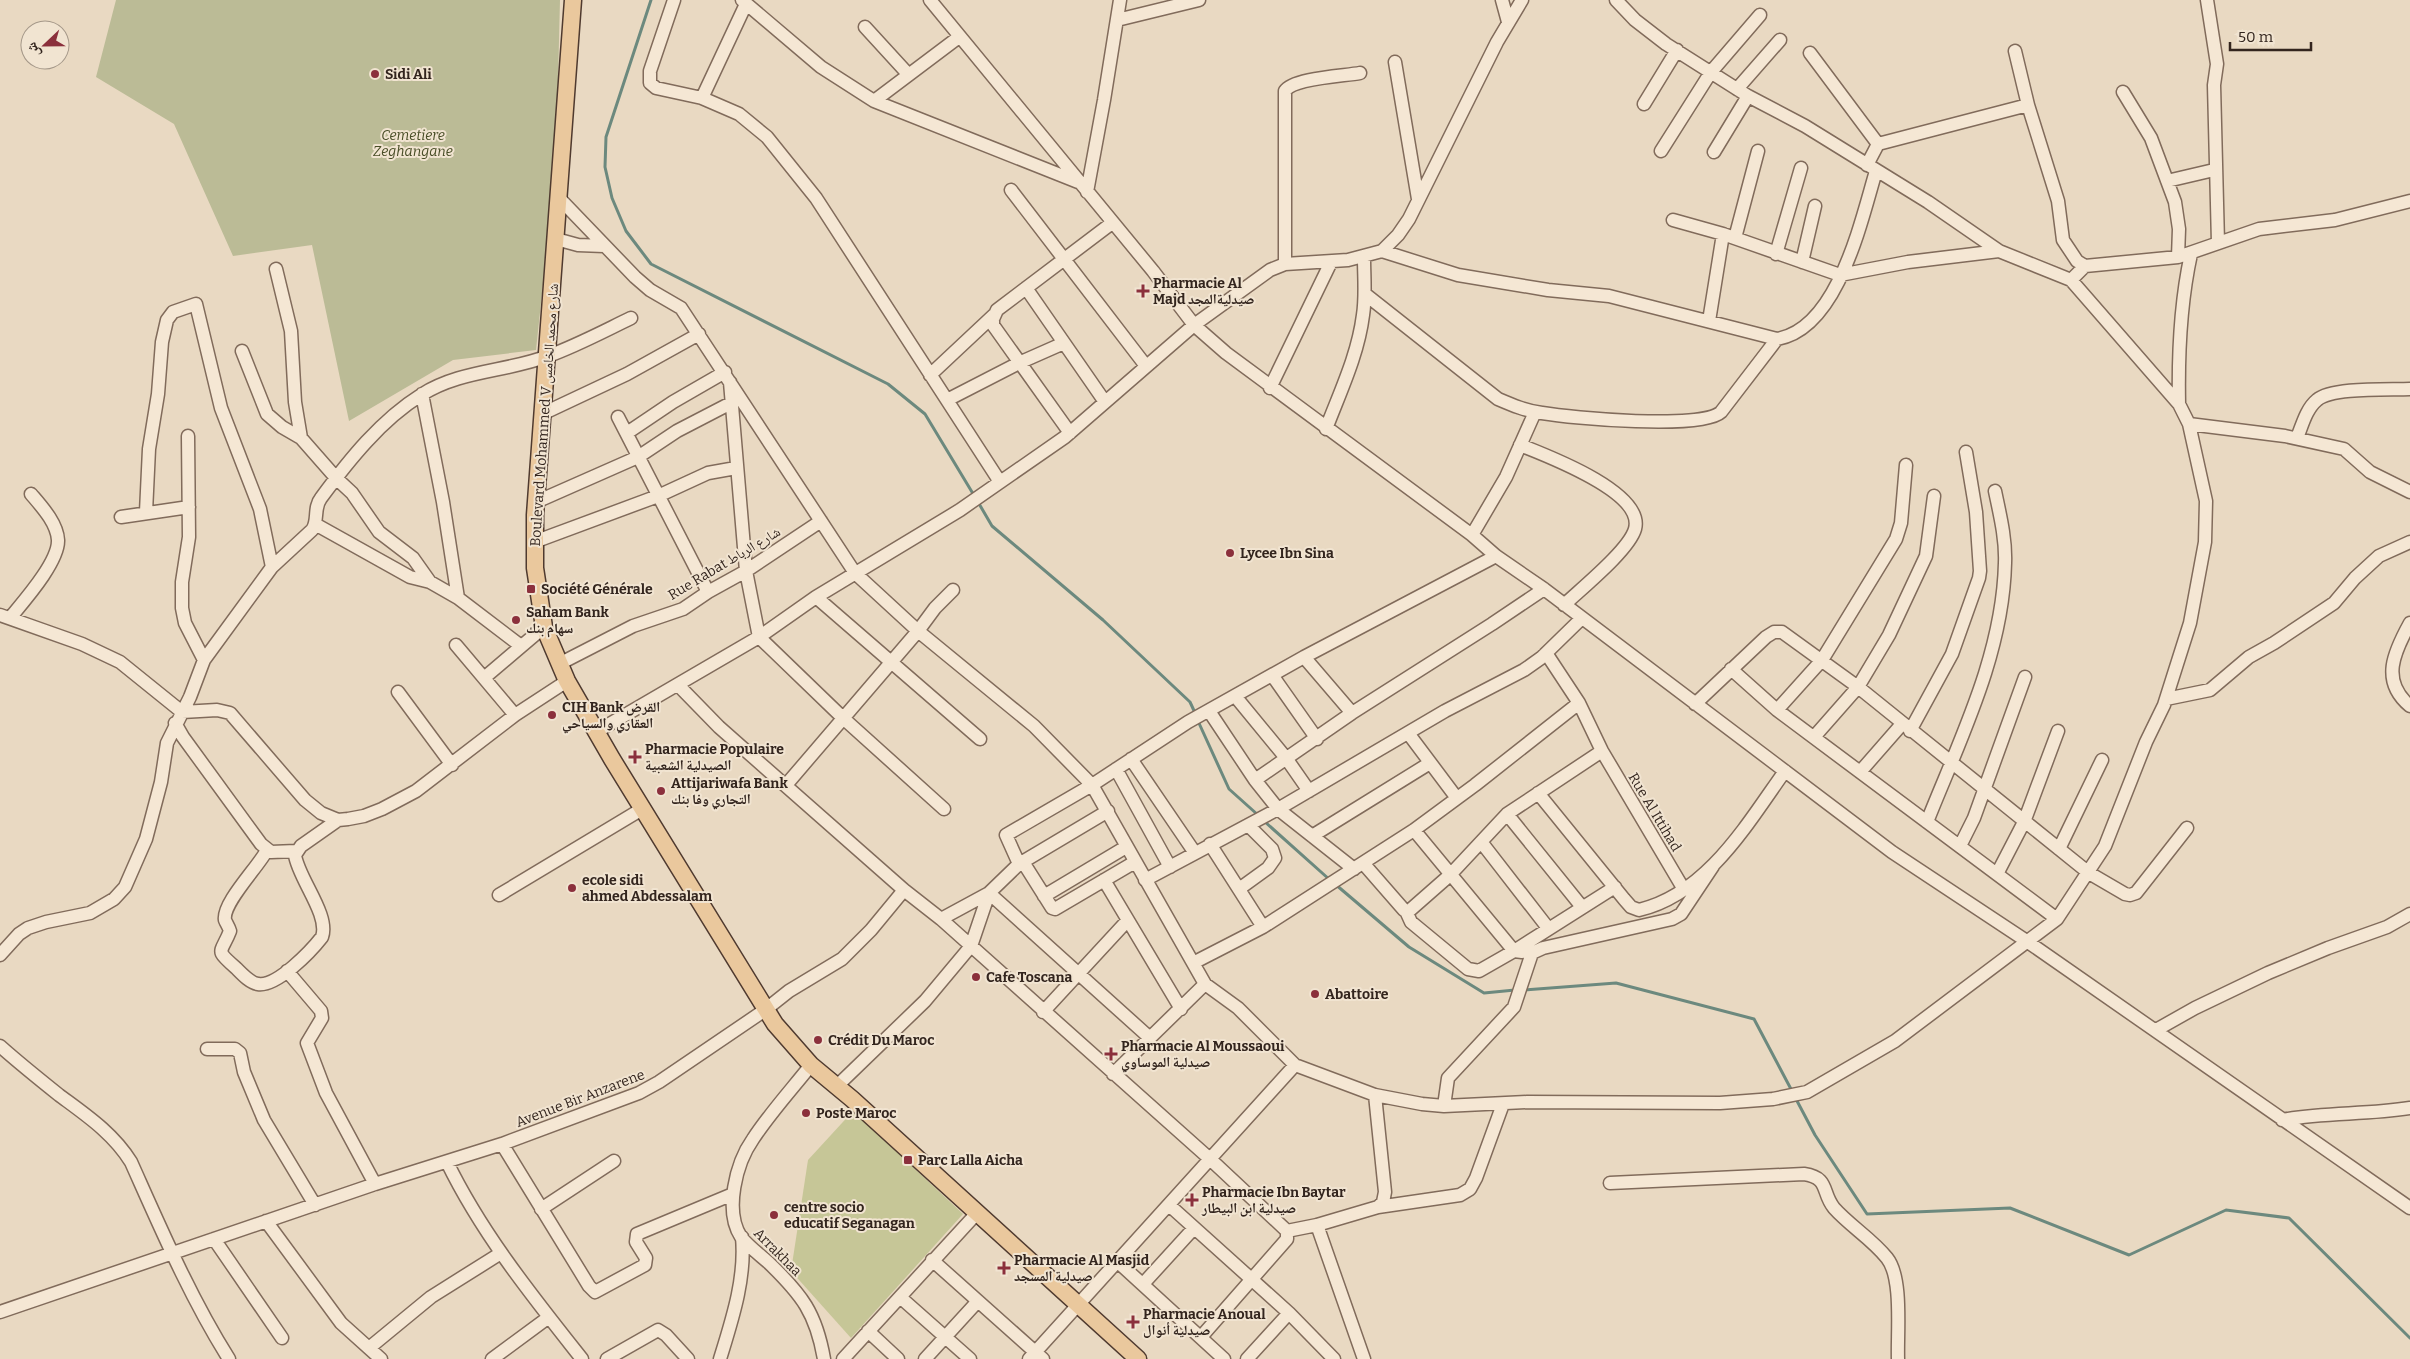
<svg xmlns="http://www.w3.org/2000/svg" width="2410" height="1359" font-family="Bitter,'Noto Naskh Arabic',serif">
<rect width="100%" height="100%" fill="#e9d9c2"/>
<path fill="#c6c697" d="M 853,1111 L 963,1214 L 851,1338 L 791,1271 L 808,1160 Z"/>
<path fill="#bbbb96" d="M 116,0 L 560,0 L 556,161 L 536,350 L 453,360 L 349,421 L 312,245 L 233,256 L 174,124 L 96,77 Z"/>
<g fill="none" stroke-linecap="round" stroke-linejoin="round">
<path stroke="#6c897e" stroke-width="3" d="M 651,0 L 606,137 L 605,167 L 612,198 L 626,231 L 651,264 L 888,384 L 925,414 L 975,497
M 978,502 L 992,526 L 1103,620 L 1190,702 L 1196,715
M 1198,721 L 1229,789 L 1258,815
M 1264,821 L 1330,880
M 1335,884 L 1409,947 L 1484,993 L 1515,990
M 1524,990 L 1616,983 L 1754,1019 L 1792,1091
M 1796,1099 L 1815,1135 L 1867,1214 L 2010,1208 L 2129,1255 L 2226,1210 L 2289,1218 L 2410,1338"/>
<g stroke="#816b5b" stroke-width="15">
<path id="minor" d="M 674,0 L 650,71 L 650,83 L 656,88 L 702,98 L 739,114 L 767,137 L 816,198 L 1000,482
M 742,0 L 821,67 L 874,101 L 1078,182
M 930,0 L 1153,271 L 1194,325 L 1226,353 L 1472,535 L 1496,556 L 1544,589 L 1892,852 L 2028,942 L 2410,1208
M 1502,0 L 1508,22
M 2207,0 L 2217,64 L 2214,85 L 2218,243
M 1117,20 L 1199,0
M 865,27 L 908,74
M 2015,51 L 2028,105
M 1810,53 L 1878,144
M 1395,62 L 1418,199
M 1737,89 L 1780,40
M 2123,92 L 2151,138 L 2175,202 L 2179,229 L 2178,257
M 702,98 L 746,4
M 874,101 L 959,37
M 1644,104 L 1677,50
M 1661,151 L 1711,72 L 1760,15
M 1714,152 L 1748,96
M 1867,165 L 1878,144 L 2028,105 L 2058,201 L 2063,240 L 2077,261 L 2085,266
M 2167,181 L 2214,170
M 1011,190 L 1146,366
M 1087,192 L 1104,100 L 1120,0
M 559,198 L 635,277 L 650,290 L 681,308 L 855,573 L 918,631 L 1034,726 L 1092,785 L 1205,984 L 1238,1008 L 1295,1065 L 1375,1095 L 1422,1104 L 1444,1106 L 1527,1102 L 1720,1103 L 1773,1099 L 1807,1092 L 1895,1041 L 2057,919 L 2105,846 L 2146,742 L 2164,705 L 2190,623 L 2205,542 L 2206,501 L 2189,424 L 2179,404 L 2071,280 L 1999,251 L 1928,202 L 1805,126 L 1748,96 L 1666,44 L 1635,20 L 1616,0
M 1673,220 L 1723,234 L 1840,275 L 1908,262 L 1999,251
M 1735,238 L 1758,151
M 556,239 L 578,245 L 604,246
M 1382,251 L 1458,275 L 1548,290 L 1609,296 L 1777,339 C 1838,329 1861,221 1876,171
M 1776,254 L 1801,168
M 1802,262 L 1815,206
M 1285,264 L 1285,91 C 1293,78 1344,76 1360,73
M 276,269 L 291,331 L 295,402 L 301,438
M 2071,280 L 2085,266 L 2178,257 L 2259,229 L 2335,220 L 2410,201
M 1026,288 L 1105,402
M 1365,294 L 1498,399 C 1512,405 1526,411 1542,413 C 1572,418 1702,430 1721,412 L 1777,339
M 1709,321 L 1723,234
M 242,351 L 267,414 L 282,427 L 301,438 L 337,479 L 352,493 L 379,532 L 413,558 L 430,582
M 930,375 L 994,315
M 730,382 L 746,571 L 759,637 L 843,718 L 944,809
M 1270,388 L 1331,262
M 422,394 L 443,502 L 458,598
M 947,400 L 1021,362 L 1064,343
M 2179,404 C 2178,353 2180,304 2191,254
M 542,414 L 627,374 L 699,334
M 618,417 L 708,592
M 2189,424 L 2285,436 L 2344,449 L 2370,472 L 2410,492
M 1326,429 C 1340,392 1358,355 1363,315 C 1366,296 1364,277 1364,258
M 627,433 L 673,402 L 725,372
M 1070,433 L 993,325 L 993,319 L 997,310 L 1112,223
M 188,436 L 189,537 L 182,582 L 182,608 L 185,623 L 204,660
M 2297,438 C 2302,426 2306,409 2317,400 C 2332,387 2389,390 2410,389
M 1520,445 C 1545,455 1645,492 1635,529 C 1629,550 1582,588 1564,605
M 536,502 L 638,457 L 677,431 L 731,403
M 146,512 L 149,449 L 158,394 L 162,342 L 167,320 L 173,312 L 196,304 L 221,408 L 260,509 L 272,567
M 121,517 L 189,507
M 315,524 L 410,577 L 430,582 L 458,598 L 521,646
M 1472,535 L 1506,477 L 1535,412
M 534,542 L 658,496 L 708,473 L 736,468
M 816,597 L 980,739
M 0,615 L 82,644 L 120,662 L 182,712 L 217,710 L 230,713 L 305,800 L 321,813 L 338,820 L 348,819 L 364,816 L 382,809 L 416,791 L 515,715 L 567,681
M 10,618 C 23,602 59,562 58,540 C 57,523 42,507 31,494
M 2410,623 C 2394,652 2380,681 2410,706
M 456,645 L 515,715
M 1546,653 L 1579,703 L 1602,751 L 1683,888
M 1304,657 L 1352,713
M 559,664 L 633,626 L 683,609 L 708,592 L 746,571 L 821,521
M 1731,669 L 1777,710 L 2057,919
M 1272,675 L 1317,739
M 484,678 L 544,627
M 679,686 L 719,727 L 904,890 L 941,919 L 1210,1159 L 1287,1231 L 1287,1239 L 1201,1337
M 398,692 L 452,765
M 1235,696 L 1286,758 L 1309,791
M 2166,699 L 2210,690 L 2249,657 L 2274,643 L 2334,603 L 2355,578 L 2379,556 L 2410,542
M 1695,704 L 1766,637 L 1774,632 L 1782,632 L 1858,687 L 2089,873 L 2125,894 L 2130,895 L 2136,893 L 2187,828
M 1777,710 L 1822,660 L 1896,539 L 1901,523 L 1906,465
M 1209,711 L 1255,780 L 1278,809 L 1354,869
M 175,723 L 183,737 L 261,844 L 271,852 L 296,851
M 1910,731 L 1952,654 L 1979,578 L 1980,571 L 1976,512 L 1966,452
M 596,732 L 759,637 L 816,597 L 960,510 L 1065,437 L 1194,325 L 1270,270 L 1285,264 L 1348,260 L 1382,251 L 1398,235 L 1409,219 L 1497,42 L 1522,0
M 1408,733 L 1456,797
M 1814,737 L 1858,687 L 1889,635 L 1926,556 L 1934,496
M 1131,759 L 1195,853
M 1116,769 L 1170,867
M 1860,772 L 1902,724
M 1255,780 L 1352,713 L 1492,624 L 1544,589
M 786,785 L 918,631 L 935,608 L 953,590
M 1538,793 L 1624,899 L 1631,907 L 1639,910 C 1707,894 1747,824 1785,771
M 1507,814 L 1582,907
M 1927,822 C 1960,739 2003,654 2005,563 C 2006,539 2000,515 1995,491
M 1414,830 L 1514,951 L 1615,887
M 1312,836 L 1430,763
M 1482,843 L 1548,928
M 1960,846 L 1974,818 L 2025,677
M 2059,849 L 2102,760
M 267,850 C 259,866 222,903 225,920 C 226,923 229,927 230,931 C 221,954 214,949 236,968 C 242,974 250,983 258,984 C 277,987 311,951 322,937 C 330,915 298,878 295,855 L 301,846 L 338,820
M 1023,862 L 1052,908 L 1055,909 L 1135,862
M 1363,863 L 1404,910 L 1409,911 L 1450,875 L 1507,814 L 1602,751
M 1019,864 L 1108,811
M 1997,874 L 2024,822 L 2058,731
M 1104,880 L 1181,1009
M 1145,880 L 1278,809 L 1445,711 L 1524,670 L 1541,658 L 1582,618
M 1239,889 L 1268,868 L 1275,858 L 1272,849 L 1248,825
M 989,893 L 1150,1038
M 499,895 L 642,809
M 1044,896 L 1126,847
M 1406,911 L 1411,922 L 1468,969 L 1479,971 L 1514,951 L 1522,952
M 941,919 L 989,893 L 1019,864 L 1006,835 L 1092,785 L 1188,722 L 1304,657 L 1496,556
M 1263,927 L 1414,830 L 1475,785 L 1579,703
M 0,955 L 19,934 L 28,928 L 46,922 L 90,913 L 114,899 L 125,887 L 146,839 L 161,782 L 167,743 L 190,697 L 204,660 L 272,567 L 312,530 C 319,521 313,508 321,498 C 349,460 381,420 421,395 C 460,370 506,372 548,356 C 576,346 604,331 631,318
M 1193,963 L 1263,927 L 1210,844
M 287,971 L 321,1011 L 322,1018 L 307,1043 L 326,1093 L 375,1184
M 1043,1012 L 1127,921
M 2156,1030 L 2195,1008 L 2268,973 L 2328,948 L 2387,927 L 2410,914
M 0,1046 C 19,1063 39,1079 59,1095 C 86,1115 113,1133 131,1162 C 161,1229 190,1297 229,1359
M 207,1049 L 235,1049 L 240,1053 L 244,1072 L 264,1120 L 315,1205
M 811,1065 C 792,1089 770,1113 753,1139 C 736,1163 724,1211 741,1237 C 748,1246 760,1255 769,1263 C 802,1295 816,1313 824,1359
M 1113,1074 L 1205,984
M 837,1086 L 925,1001 L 971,946 L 989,893
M 1444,1106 L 1448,1078 L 1514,1007 L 1532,953 L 1543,948 L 1672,919 L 1681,914 L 1713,866
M 2282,1120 C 2324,1112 2367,1115 2410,1108
M 502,1144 L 589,1286 L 595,1292 L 645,1265 L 646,1258 L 636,1242 L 637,1234 L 733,1194
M 447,1162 C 482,1234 533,1297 582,1359
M 1610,1183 L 1804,1174 C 1830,1178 1821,1192 1834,1208 C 1850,1226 1872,1239 1887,1258 C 1903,1278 1897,1333 1898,1359
M 1169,1205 L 1289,1313 L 1334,1359
M 1378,1207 L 1460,1195 L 1470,1189 L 1476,1178 L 1503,1104
M 541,1209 L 614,1161
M 266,1221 L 341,1323 L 381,1359
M 1287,1231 L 1317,1225
M 214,1239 L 282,1338
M 932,1260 L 1043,1359
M 1118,1262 L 1224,1359
M 1143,1284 L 1194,1228
M 900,1297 L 970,1359
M 0,1312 L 375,1184 L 502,1144 L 639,1093 L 659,1082 L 765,1010 L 789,991 L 842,959 L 871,930 L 904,890
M 868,1331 L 898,1359
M 369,1348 L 431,1297 L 501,1253
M 492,1359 L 549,1317
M 607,1359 L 658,1330 L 666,1335 L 688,1359
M 720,1359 C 732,1320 746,1278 742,1237
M 843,1359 L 977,1213
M 925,1359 L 978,1301
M 1029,1359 L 1295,1065
M 1247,1359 L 1289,1313
M 1364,1359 L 1317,1225 L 1378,1207 L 1383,1202 L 1385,1192 L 1375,1095"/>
</g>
<g stroke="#4f3a2f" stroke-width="19">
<path id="major" d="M 573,0 L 535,515 L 535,568 L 544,627 L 567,681 L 612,759 L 775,1024 L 811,1065 L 852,1099 L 1138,1359"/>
</g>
<use href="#minor" stroke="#f5e7d4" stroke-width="12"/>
<use href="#major" stroke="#eac89d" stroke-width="16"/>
</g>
<g fill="#8b303c" stroke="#f1e4d1" stroke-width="2">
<circle cx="375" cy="74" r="5"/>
<path d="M1140.5 283.5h5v5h5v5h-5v5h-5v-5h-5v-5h5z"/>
<circle cx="1230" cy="553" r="5"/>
<rect x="526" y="584" width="10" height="10" rx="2.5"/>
<circle cx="516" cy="620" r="5"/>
<circle cx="552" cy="715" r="5"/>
<path d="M632.5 749.5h5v5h5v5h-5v5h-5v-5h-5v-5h5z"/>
<circle cx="661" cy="791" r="5"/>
<circle cx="572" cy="888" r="5"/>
<circle cx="976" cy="977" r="5"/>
<circle cx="1315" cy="994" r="5"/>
<circle cx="818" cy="1040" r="5"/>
<path d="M1108.5 1046.5h5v5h5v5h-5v5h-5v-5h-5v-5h5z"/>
<circle cx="806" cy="1113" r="5"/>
<rect x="903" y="1155" width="10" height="10" rx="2.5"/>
<path d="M1189.5 1192.5h5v5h5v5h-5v5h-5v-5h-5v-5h5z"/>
<circle cx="774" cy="1215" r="5"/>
<path d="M1001.5 1260.5h5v5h5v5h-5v5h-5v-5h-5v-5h5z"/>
<path d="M1130.5 1314.5h5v5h5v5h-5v5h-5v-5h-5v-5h5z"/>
</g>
<g text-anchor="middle" stroke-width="4" stroke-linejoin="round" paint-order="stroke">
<g font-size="14" font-weight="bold" fill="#33251e" stroke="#f1e4d1" text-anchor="start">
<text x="385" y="79">Sidi Ali</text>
<text x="1153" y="288">Pharmacie Al<tspan x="1153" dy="16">Majd صيدليةالمجد</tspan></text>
<text x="1240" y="558">Lycee Ibn Sina</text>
<text x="541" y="594">Société Générale</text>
<text x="526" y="617">Saham Bank<tspan x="526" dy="16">سهام بنك</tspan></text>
<text x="562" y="712">CIH Bank القرض<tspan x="562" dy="16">العقاري والسياحي</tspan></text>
<text x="645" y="754">Pharmacie Populaire<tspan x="645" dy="16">الصيدلية الشعبية</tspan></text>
<text x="671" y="788">Attijariwafa Bank<tspan x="671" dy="16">التجاري وفا بنك</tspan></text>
<text x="582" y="885">ecole sidi<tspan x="582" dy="16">ahmed Abdessalam</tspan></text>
<text x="986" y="982">Cafe Toscana</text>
<text x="1325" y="999">Abattoire</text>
<text x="828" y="1045">Crédit Du Maroc</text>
<text x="1121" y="1051">Pharmacie Al Moussaoui<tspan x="1121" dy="16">صيدلية الموساوي</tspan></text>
<text x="816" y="1118">Poste Maroc</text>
<text x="918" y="1165">Parc Lalla Aicha</text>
<text x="1202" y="1197">Pharmacie Ibn Baytar<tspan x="1202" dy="16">صيدلية ابن البيطار</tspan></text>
<text x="784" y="1212">centre socio<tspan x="784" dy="16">educatif Seganagan</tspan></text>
<text x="1014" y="1265">Pharmacie Al Masjid<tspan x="1014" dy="16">صيدلية المسجد</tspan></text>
<text x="1143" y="1319">Pharmacie Anoual<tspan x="1143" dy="16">صيدلية أنوال</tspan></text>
</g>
<g font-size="14" font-style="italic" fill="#484d26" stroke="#f1e4d1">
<text x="413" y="140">Cemetiere<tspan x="413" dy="16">Zeghangane</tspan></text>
</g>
<g font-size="14" fill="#33251e" stroke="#f1e4d1">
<text transform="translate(544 415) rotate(-86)" y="5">Boulevard Mohammed V شارع محمد الخامس</text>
<text transform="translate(724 563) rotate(-31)" y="5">Rue Rabat شارع الرباط</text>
<text transform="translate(1655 812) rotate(59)" y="5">Rue Al Ittihad</text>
<text transform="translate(580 1098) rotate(-21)" y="5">Avenue Bir Anzarene</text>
<text transform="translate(778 1252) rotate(45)" y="5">Arrakhaa</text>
</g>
</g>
<g transform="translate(45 45) rotate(248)"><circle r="24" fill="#f1e4d1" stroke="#a59889"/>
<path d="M0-4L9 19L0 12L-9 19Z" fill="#8b303c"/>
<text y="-8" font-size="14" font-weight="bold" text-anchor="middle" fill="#33251e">ش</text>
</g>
<path d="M2230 42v8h81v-8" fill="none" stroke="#33251e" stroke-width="2.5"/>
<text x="2238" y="42" font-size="15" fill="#33251e" stroke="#f1e4d1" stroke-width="4" paint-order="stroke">50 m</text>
</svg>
